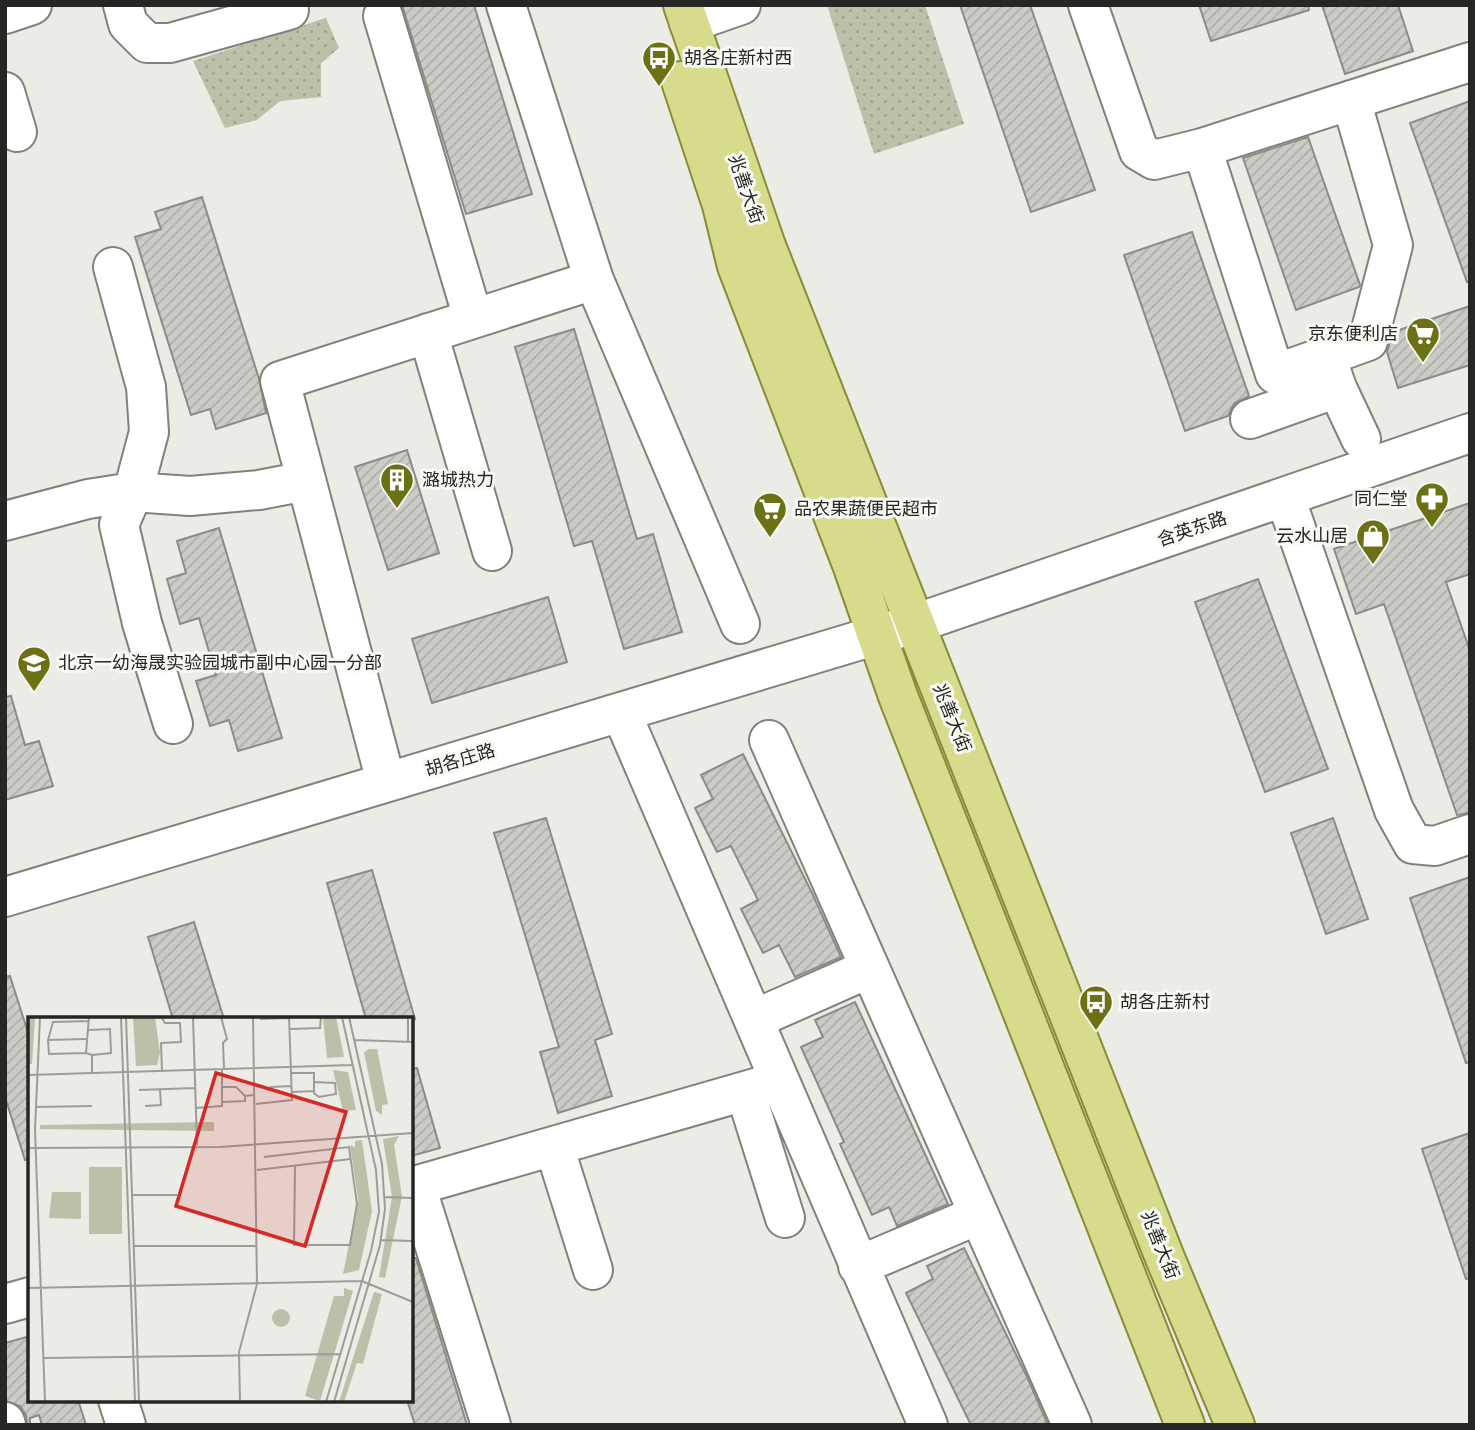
<svg xmlns="http://www.w3.org/2000/svg" width="1475" height="1430" font-family="'Source Serif 4','Noto Sans SC',serif">
<defs>
<pattern id="park-dots" width="8" height="8" patternUnits="userSpaceOnUse" patternTransform="scale(1.75)"><rect width="8" height="8" fill="#bdbfa9"/><path d="M2 2h.1M6 6h.1" fill="none" stroke="#a2a491" stroke-width="1.8" stroke-linecap="round"/></pattern>
<pattern id="building-hatch" width="6" height="6" patternUnits="userSpaceOnUse" patternTransform="scale(1.75)"><rect width="6" height="6" fill="#cbccc6"/><path d="M-1 1l2-2M0 6l6-6M5 7l2-2" fill="none" stroke="#aeafaa"/></pattern>
</defs>
<rect width="100%" height="100%" fill="#ebece5"/>
<path fill="url(#park-dots)" d="M 827,5 L 925,5 L 964,124 L 874,154 Z
M 326,18 L 339,48 L 321,63 L 321,97 L 280,101 L 257,120 L 225,128 L 193,61 Z"/>
<path fill="url(#building-hatch)" stroke="#8b8c86" stroke-width="2" d="M 402,5 L 474,5 L 532,194 L 466,214 Z
M 960,5 L 1030,5 L 1095,190 L 1031,212 Z
M 1199,5 L 1308,5 L 1309,10 L 1211,41 Z
M 1322,5 L 1398,5 L 1413,51 L 1345,74 Z
M 1470,101 L 1470,281 L 1467,282 L 1410,123 Z
M 1308,137 L 1360,285 L 1359,287 L 1296,310 L 1243,158 Z
M 202,197 L 259,379 L 266,413 L 216,429 L 210,409 L 191,415 L 135,237 L 161,229 L 155,212 Z
M 1192,232 L 1249,396 L 1234,404 L 1228,416 L 1185,431 L 1124,255 Z
M 1470,306 L 1470,365 L 1398,388 L 1387,352 L 1393,332 Z
M 574,329 L 637,539 L 653,534 L 682,632 L 624,649 L 592,541 L 574,546 L 515,347 Z
M 407,450 L 439,553 L 388,570 L 355,467 Z
M 1470,503 L 1470,574 L 1446,582 L 1470,651 L 1470,813 L 1457,815 L 1384,604 L 1356,614 L 1334,549 Z
M 219,528 L 282,738 L 238,751 L 229,720 L 210,726 L 196,681 L 216,675 L 199,618 L 180,624 L 167,579 L 186,573 L 177,541 Z
M 1258,579 L 1328,769 L 1265,792 L 1195,602 Z
M 548,597 L 567,662 L 432,703 L 412,639 Z
M 11,696 L 25,745 L 39,741 L 53,786 L 5,800 L 5,697 Z
M 743,754 L 813,895 L 841,957 L 795,977 L 779,945 L 763,953 L 741,909 L 758,900 L 731,846 L 717,852 L 695,808 L 713,799 L 701,775 Z
M 546,818 L 612,1034 L 595,1040 L 612,1096 L 558,1113 L 540,1052 L 559,1047 L 494,833 Z
M 1333,818 L 1368,919 L 1326,934 L 1291,833 Z
M 372,870 L 415,1019 L 366,1019 L 327,883 Z
M 1470,877 L 1470,1062 L 1466,1063 L 1410,898 Z
M 194,922 L 224,1019 L 173,1019 L 148,937 Z
M 10,976 L 30,1039 L 30,1159 L 25,1160 L 5,1097 L 5,977 Z
M 855,1002 L 948,1204 L 897,1226 L 889,1207 L 872,1215 L 840,1144 L 844,1142 L 801,1047 L 823,1037 L 815,1020 Z
M 417,1068 L 440,1148 L 411,1156 L 411,1069 Z
M 1470,1133 L 1470,1278 L 1466,1279 L 1422,1149 Z
M 964,1248 L 1028,1379 L 1048,1425 L 971,1425 L 906,1293 L 933,1279 L 927,1266 Z
M 411,1258 L 416,1258 L 467,1425 L 415,1425 L 407,1400 L 411,1400 Z
M 30,1336 L 30,1400 L 78,1400 L 86,1425 L 42,1425 L 39,1415 L 30,1418 L 30,1425 L 27,1425 L 26,1415 L 20,1406 L 6,1401 L 5,1343 Z"/>
<g fill="none" stroke-linecap="round" stroke-linejoin="round">
<g stroke="#81827c" stroke-width="42">
<path id="minor" d="M 123,5 L 128,24 L 147,43 L 170,43 L 289,10
M 506,5 L 594,280 L 740,624
M 1088,5 L 1139,151 L 1154,160 L 1202,148 L 1470,62
M 5,14 L 32,5
M 383,16 L 473,318
M 689,23 L 741,5
M 5,92 L 17,132
M 1351,100 L 1393,245 L 1368,341 L 1326,356 L 1337,388 L 1361,439
M 1202,148 L 1275,374 L 1326,356
M 113,267 L 146,387 L 149,432 L 133,492 L 119,525 L 142,623 L 173,724
M 428,333 L 492,551
M 1250,419 L 1337,388
M 1285,497 L 1394,810 L 1413,844 L 1435,846 L 1470,834
M 5,521 L 88,499 L 133,492 L 190,496 L 259,490 L 306,481
M 621,712 L 928,1425
M 769,740 L 1072,1425
M 386,782 L 280,381 L 594,280
M 5,897 L 914,624 L 1470,433
M 755,1019 L 870,968
M 745,1091 L 785,1218
M 554,1146 L 593,1270
M 416,1186 L 491,1425
M 411,1187 L 780,1081
M 858,1266 L 978,1215
M 5,1304 L 30,1297
M 118,1400 L 126,1425
M 5,1422 L 6,1425"/>
</g>
<g stroke="#888c36" stroke-width="42">
<path id="major" d="M 683,5 L 766,246 L 1165,1258 L 1235,1425
M 681,81 L 722,205 L 737,266 L 853,567 L 898,696 L 1185,1425"/>
</g>
<use href="#minor" stroke="#fff" stroke-width="38"/>
<use href="#major" stroke="#d7db8c" stroke-width="38"/>
</g>
<defs>
<g id="bus-pin" transform="scale(1.75)"><path d="M0 17L-7.5 6A9.5 9.5 0 1 1 7.5 6Z" fill="#6d7116" stroke="#f8f9f3"/><path d="M-5-6H5V4H4V6H2V4H-2V6H-4V4H-5ZM-3.5-4V0h7V-4ZM-3.5 1.2v1.5H-2V1.2ZM2 1.2v1.5H3.5V1.2Z" fill="#fff"/></g>
<g id="supermarket-pin" transform="scale(1.75)"><path d="M0 17L-7.5 6A9.5 9.5 0 1 1 7.5 6Z" fill="#6d7116" stroke="#f8f9f3"/><path d="M-6-5.5h2.5l.6 2H6L4.5 2H-2.5L-4.4-4H-6ZM-1.5 3.2a1.3 1.3 0 1 0 .1 0ZM3 3.2a1.3 1.3 0 1 0 .1 0Z" fill="#fff"/></g>
<g id="building-pin" transform="scale(1.75)"><path d="M0 17L-7.5 6A9.5 9.5 0 1 1 7.5 6Z" fill="#6d7116" stroke="#f8f9f3"/><path d="M-4-6H4V6H1V3H-1V6H-4ZM-2.5-4.3h1.7v1.8h-1.7ZM.8-4.3h1.7v1.8H.8ZM-2.5-1h1.7V.8h-1.7ZM.8-1h1.7V.8H.8Z" fill="#fff"/></g>
<g id="pharmacy-pin" transform="scale(1.75)"><path d="M0 17L-7.5 6A9.5 9.5 0 1 1 7.5 6Z" fill="#6d7116" stroke="#f8f9f3"/><path d="M-2-6h4v4h4v4h-4v4h-4v-4h-4v-4h4Z" fill="#fff"/></g>
<g id="shop-pin" transform="scale(1.75)"><path d="M0 17L-7.5 6A9.5 9.5 0 1 1 7.5 6Z" fill="#6d7116" stroke="#f8f9f3"/><path d="M-5-2.5h2.3a2.7 3.5 0 0 1 5.4 0H5L5.5 6h-11ZM-1.5-2.5h3a1.5 2.3 0 0 0-3 0Z" fill="#fff"/></g>
<g id="school-pin" transform="scale(1.75)"><path d="M0 17L-7.5 6A9.5 9.5 0 1 1 7.5 6Z" fill="#6d7116" stroke="#f8f9f3"/><path d="M0-5L7-2L0 1L-7-2ZM-4 1L0 2.5L4 1V4Q0 6-4 4Z" fill="#fff"/></g>
</defs>
<g fill-rule="evenodd">
<use href="#bus-pin" x="659" y="58"/>
<use href="#supermarket-pin" x="1423" y="334"/>
<use href="#building-pin" x="397" y="480"/>
<use href="#pharmacy-pin" x="1432" y="499"/>
<use href="#supermarket-pin" x="770" y="509"/>
<use href="#shop-pin" x="1373" y="536"/>
<use href="#school-pin" x="34" y="663"/>
<use href="#bus-pin" x="1096" y="1002"/>
</g>
<g text-anchor="middle" stroke-width="6" stroke-linejoin="round" paint-order="stroke">
<g font-size="18" fill="#262624" stroke="#f8f9f3" text-anchor="start">
<text x="684" y="64">胡各庄新村西</text>
<text x="1398" y="340" text-anchor="end">京东便利店</text>
<text x="422" y="486">潞城热力</text>
<text x="1408" y="505" text-anchor="end">同仁堂</text>
<text x="794" y="515">品农果蔬便民超市</text>
<text x="1348" y="542" text-anchor="end">云水山居</text>
<text x="58" y="669">北京一幼海晟实验园城市副中心园一分部</text>
<text x="1120" y="1008">胡各庄新村</text>
</g>
<g font-size="18" fill="#262624" stroke="#f8f9f3">
<text transform="translate(746 189) rotate(71)" y="6">兆善大街</text>
<text transform="translate(1192 529) rotate(-19)" y="6">含英东路</text>
<text transform="translate(952 718) rotate(68)" y="6">兆善大街</text>
<text transform="translate(460 760) rotate(-17)" y="6">胡各庄路</text>
<text transform="translate(1160 1245) rotate(68)" y="6">兆善大街</text>
</g>
</g>
<g transform="translate(28 1017)">
<rect width="385" height="385" fill="#ebece5"/>
<path d="M 7,0 L 4,47 L 0,47 L 0,0 ZM 127,0 L 132,36 L 129,48 L 108,49 L 105,1 ZM 308,0 L 316,40 L 299,41 L 295,1 ZM 341,32 L 349,32 L 360,87 L 354,88 L 354,98 L 348,94 L 336,35 ZM 305,53 L 320,55 L 328,93 L 315,94 ZM 186,105 L 186,114 L 12,112 L 12,108 ZM 371,119 L 366,128 L 374,179 L 357,261 L 351,260 L 364,180 L 355,122 ZM 334,123 L 344,194 L 331,253 L 315,257 L 330,182 L 322,128 L 327,130 L 327,124 ZM 316,271 L 325,274 L 292,384 L 277,379 L 306,279 L 316,279 ZM 346,275 L 354,277 L 335,347 L 329,346 L 316,385 L 311,385 Z" fill="#bdbfa9"/>
<path d="M 61,150 L 94,150 L 94,217 L 61,217 ZM 24,175 L 53,175 L 53,202 L 21,201 ZM244 301a9 9 0 1 1 18 0a9 9 0 1 1-18 0Z" fill="#bdbfa9"/>
<path fill="none" stroke="#9c9d98" stroke-width="2" d="M 12,0 L 7,113 L 17,385M 61,0 L 58,36 L 64,38 L 64,57M 93,0 L 107,385M 98,0 L 111,385M 133,0 L 137,6 L 152,6 L 153,25 L 133,26 L 134,54M 165,0 L 169,128M 193,0 L 199,22 L 195,26 L 196,52M 380,0 L 380,25M 232,2 L 261,1M 262,12 L 292,11 L 293,0M 61,13 L 82,12 L 83,36 L 64,38M 20,23 L 58,22M 326,23 L 385,25M 58,36 L 21,37 L 20,23 L 25,5 L 61,4M 264,56 L 286,56 L 286,76 L 291,80 L 308,77 L 307,66 L 286,65M 0,58 L 324,48M 194,70 L 208,70 L 217,79 L 225,78M 242,70 L 264,69M 111,73 L 167,71M 264,75 L 286,74M 194,85 L 217,84 L 217,79M 228,87 L 264,83 L 261,0M 117,89 L 133,88 L 132,73M 8,90 L 64,89M 168,91 L 194,89 L 194,52M 0,131 L 192,130 L 385,116M 236,140 L 321,130 L 329,187 L 322,228 L 266,228 L 267,149M 229,153 L 323,142M 104,178 L 149,178M 357,180 L 385,181M 353,223 L 385,224M 106,229 L 229,229M 0,271 L 334,264 L 385,285M 15,341 L 312,337M 212,385 L 211,335 L 229,267 L 225,0M 298,385 L 343,234 L 351,195 L 348,153 L 314,0M 306,385 L 352,228 L 357,192 L 354,147 L 321,0"/>
<path fill="#d62828" fill-opacity="0.15" stroke="#d62828" stroke-width="3.5" d="M 188,56 L 318,95 L 277,229 L 148,189 Z"/>
<rect width="385" height="385" fill="none" stroke="#262624" stroke-width="3.5"/>
</g>
<rect width="1475" height="1430" fill="none" stroke="#262624" stroke-width="14"/>
</svg>
